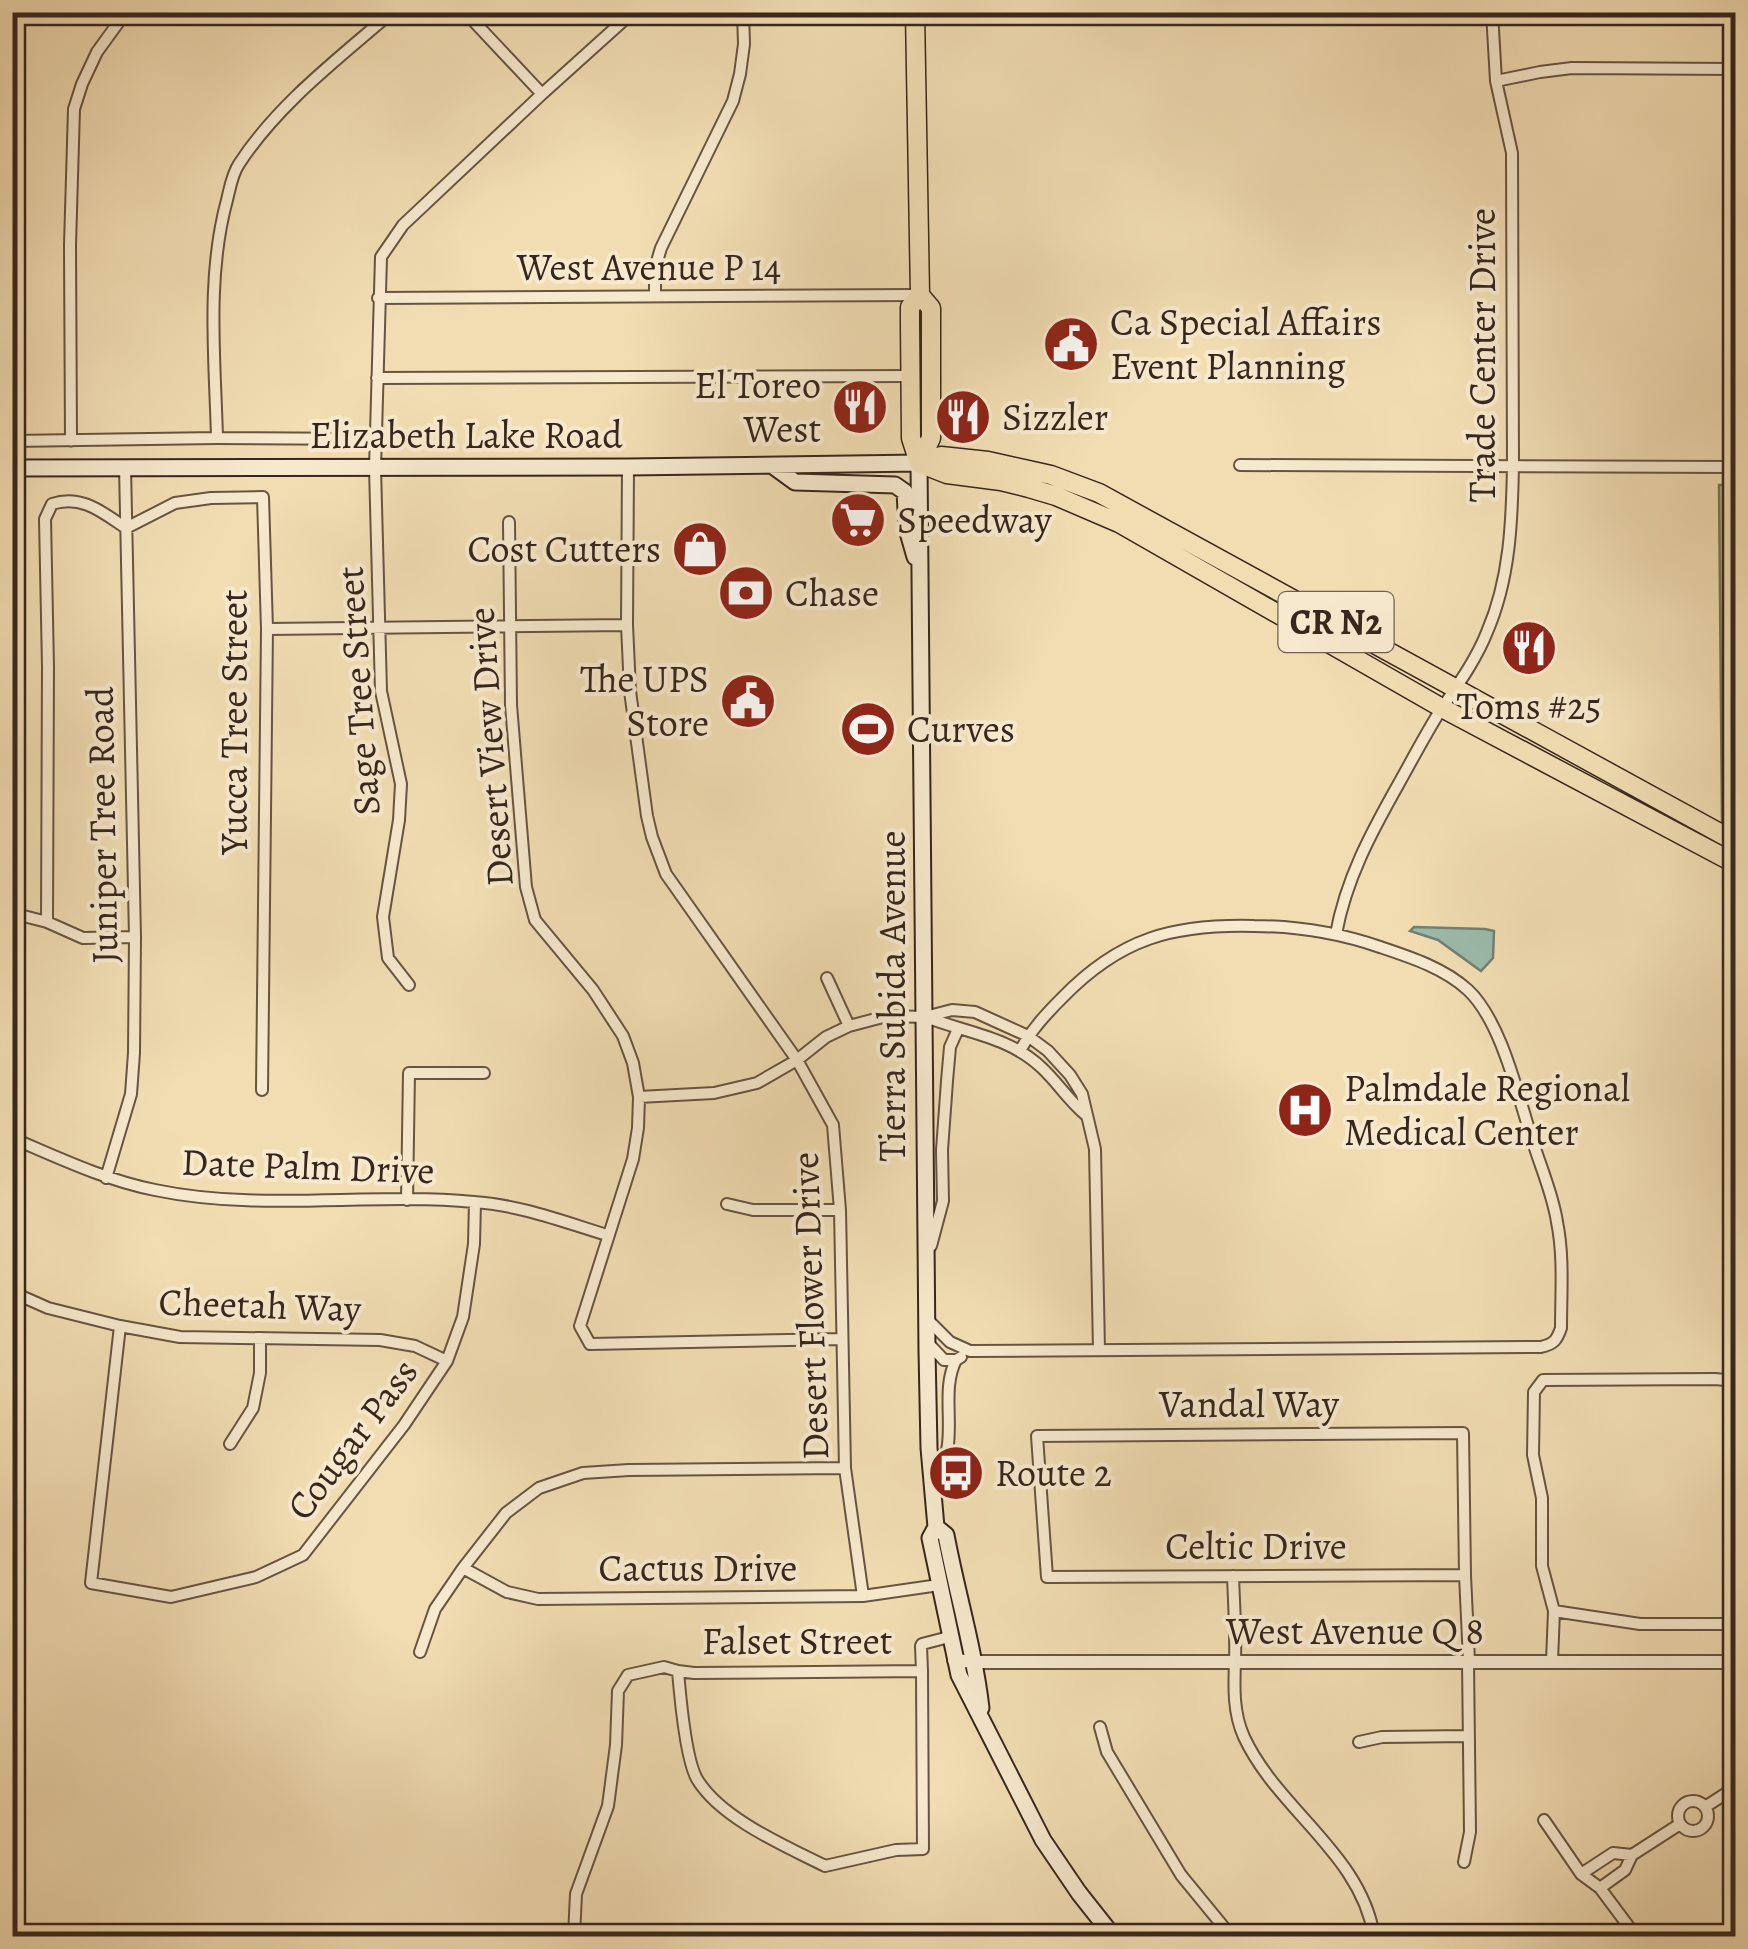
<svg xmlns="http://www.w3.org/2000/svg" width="1748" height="1949" font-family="Alegreya,serif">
<rect width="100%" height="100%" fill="#f2ddb3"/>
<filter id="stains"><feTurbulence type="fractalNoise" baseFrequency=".002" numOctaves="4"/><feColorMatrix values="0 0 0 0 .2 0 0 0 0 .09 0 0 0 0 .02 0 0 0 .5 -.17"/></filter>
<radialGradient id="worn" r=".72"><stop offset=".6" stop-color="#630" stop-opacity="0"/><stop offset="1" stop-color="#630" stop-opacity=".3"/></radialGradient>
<path fill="#b8c28e" stroke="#787456" stroke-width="2.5" d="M 1719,485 L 1736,485 L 1735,828 L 1722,821 Z"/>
<path fill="#9bbcac" stroke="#738073" stroke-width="2.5" d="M 1414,927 L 1485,929 L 1494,931 L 1493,958 L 1481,971 L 1438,940 L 1410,931 Z"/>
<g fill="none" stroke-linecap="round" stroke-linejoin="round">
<g stroke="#665442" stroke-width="14">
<path id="minor" d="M 465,12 L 542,94
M 1496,81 L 1540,72 L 1572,68 L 1736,69
M 655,296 L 655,268 L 661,248 L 733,101 L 740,74 L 744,44 L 743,12
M 378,298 L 917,295
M 377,378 L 911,376
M 217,438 C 215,359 206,277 227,200 C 230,188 232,174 239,164 C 278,104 338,59 392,12
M 12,441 L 217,438 L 376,439
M 71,441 L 70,245 L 74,109 L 82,84 L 97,52 L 126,12
M 1240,465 L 1736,467
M 628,467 L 627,625 L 630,691 L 647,816 L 652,837 L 666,874 L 797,1060 L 833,1125 L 840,1210 L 845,1468 L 863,1596
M 509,522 L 511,705 L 526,887 L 535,920 L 593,990 L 623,1036 L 633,1063 L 639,1097 L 638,1128 L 633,1159 L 580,1326 L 590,1344 L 841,1339
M 267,629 L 627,625
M 12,913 L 47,922 L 83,938 L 135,937
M 47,922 L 48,667 L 45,519 L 52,504 C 81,494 102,512 126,528 L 175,503 L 211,498 L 263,497 L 267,629 L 262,1090
M 1336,934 C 1346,879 1371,833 1398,785 C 1412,760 1425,735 1440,711 C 1457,686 1476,660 1487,632 C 1510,579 1512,522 1513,465 L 1512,153 L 1496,81 L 1492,12
M 827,978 L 849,1026
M 409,985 L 388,958 L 383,917 L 399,820 L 401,784 L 381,691 L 375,468 L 381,257 L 403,225 L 542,94 L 633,12
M 926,1017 C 967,1033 1010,1037 1042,1068 C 1058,1083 1069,1101 1086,1115
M 639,1097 L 714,1093 L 757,1083 L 797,1060 L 826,1037 L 849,1026 L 887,1016 L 925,1017 L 952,1010 L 975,1012 L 1028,1036 L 1048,1051 L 1070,1075 L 1082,1094 L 1095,1149 L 1099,1350
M 12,1138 C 59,1158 105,1180 155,1190 C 260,1212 369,1192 474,1202 C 520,1205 564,1222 607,1235
M 106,1178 L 131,1094 L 134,1053 L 135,937 L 125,467
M 407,1200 L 409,1073 L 484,1073
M 727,1204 L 753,1210 L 840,1210
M 931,1246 L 943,1201 L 942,1150 L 947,1081 L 950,1047 L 958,1029
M 12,1292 L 48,1308 L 120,1326 L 180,1337 L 380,1340 L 415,1346 L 447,1361
M 928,1320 L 950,1342 L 970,1351 L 1541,1347 C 1554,1344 1557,1340 1561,1328 C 1561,1293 1564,1256 1557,1222 C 1553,1195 1541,1168 1533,1142 C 1518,1097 1502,1022 1468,990 C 1444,968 1410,957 1380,947 C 1339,933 1297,926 1254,926 C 1173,924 1120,938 1062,998 C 1046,1014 1031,1030 1020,1051
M 120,1326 L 91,1583 L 171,1597 L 256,1577 L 303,1555 L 404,1425 L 447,1361 L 463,1317 L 474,1244 L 475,1202
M 927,1342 L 944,1360 L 956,1360 L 961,1357
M 1736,1381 L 1715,1379 L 1543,1380 L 1534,1392 L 1533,1455 L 1542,1498 L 1542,1566 L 1554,1611 L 1640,1624 L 1736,1624
M 230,1444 L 253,1408 L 260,1373 L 260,1338
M 934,1482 C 939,1472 945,1462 947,1451 C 953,1422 942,1387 956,1360
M 463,1568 L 507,1592 L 538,1599 L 863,1596 L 939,1585
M 1465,1575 L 1047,1577 L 1037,1436 L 1463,1433 L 1465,1575 L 1469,1661
M 1233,1576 C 1234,1604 1236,1633 1235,1661 C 1234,1687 1233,1713 1244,1737 C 1278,1810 1361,1854 1374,1936
M 420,1652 L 435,1609 L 463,1568 L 506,1513 L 539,1488 L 583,1473 L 629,1470 L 845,1468
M 1552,1661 L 1554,1611
M 922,1671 L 694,1673 L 678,1671 C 680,1695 686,1760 697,1779 C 720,1818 785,1846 825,1866 L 896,1850 L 923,1849 L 922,1671 L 921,1646 L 922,1644 L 949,1637
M 1100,1727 L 1107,1752 L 1181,1875 L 1231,1936
M 1359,1742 L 1382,1737 L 1469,1736
M1678 1816a15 15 0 1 1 30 0a15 15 0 1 1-30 0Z
M 1705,1807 L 1736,1787
M 1544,1820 L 1581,1874 L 1600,1888 L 1625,1870 L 1632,1855 L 1680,1824
M 1464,1862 L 1470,1832 L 1468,1661
M 1581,1874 L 1613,1853 L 1632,1855
M 1600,1888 L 1635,1935
M 574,1936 L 576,1894 L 608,1806 L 616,1745 L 618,1691 L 628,1675 L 664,1667 L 678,1671"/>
</g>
<g stroke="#665442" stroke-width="16">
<path id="tertiary" d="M 954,1660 L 975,1662 L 1736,1662"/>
</g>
<g stroke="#37261d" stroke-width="19">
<path id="secondary" d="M 773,466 L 795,482 L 895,485 L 905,492 L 907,529 L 915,557
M 12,468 L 628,467 L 919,463 L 927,1351 L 929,1448 L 936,1527 L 930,1538 L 959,1675 L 1043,1840 L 1079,1893 L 1113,1936
M 936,1527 L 946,1535 C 957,1594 974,1648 981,1708"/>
</g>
<g stroke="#37261d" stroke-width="21">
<path id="primary" d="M 915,12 L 920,295 L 931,308 L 931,438 L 919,463
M 919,463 L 947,474 L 1001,481 L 1029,488 L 1056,496 L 1119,523 L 1442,708 L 1736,864
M 919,463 L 941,456 L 988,461 L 1051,475 L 1099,493 L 1736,842
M 919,463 L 911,438 L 910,323 L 910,307 L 920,295"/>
</g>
<use href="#minor" stroke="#f7e9ce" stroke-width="10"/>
<use href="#tertiary" stroke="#f7e9ce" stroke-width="12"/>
<use href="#secondary" stroke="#f7e9ce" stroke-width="15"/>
<use href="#primary" stroke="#f2ddb3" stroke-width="18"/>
</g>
<defs>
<g id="civic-disc" transform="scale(2.875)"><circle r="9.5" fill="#8f2418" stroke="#f7e9ce"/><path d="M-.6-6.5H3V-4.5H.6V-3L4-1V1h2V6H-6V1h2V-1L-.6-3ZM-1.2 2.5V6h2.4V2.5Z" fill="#fff"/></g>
<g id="restaurant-disc" transform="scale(2.875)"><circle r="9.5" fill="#8f2418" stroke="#f7e9ce"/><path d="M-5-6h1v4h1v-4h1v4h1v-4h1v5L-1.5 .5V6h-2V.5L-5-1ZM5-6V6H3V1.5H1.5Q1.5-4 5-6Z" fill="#fff"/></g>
<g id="supermarket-disc" transform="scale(2.875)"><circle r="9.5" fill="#8f2418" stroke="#f7e9ce"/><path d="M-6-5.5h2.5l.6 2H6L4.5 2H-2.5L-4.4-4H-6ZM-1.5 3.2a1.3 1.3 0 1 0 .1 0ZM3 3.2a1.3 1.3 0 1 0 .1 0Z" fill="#fff"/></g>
<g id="shop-disc" transform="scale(2.875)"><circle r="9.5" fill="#8f2418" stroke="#f7e9ce"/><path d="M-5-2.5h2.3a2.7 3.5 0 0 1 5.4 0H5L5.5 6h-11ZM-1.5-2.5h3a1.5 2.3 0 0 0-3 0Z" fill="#fff"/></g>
<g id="bank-disc" transform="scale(2.875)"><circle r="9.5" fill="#8f2418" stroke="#f7e9ce"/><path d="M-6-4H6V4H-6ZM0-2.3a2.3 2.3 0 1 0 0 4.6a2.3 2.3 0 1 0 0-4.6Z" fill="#fff"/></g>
<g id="stadium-disc" transform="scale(2.875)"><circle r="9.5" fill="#8f2418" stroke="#f7e9ce"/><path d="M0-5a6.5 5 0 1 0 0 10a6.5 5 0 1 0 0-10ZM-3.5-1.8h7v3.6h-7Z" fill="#fff"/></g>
<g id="hospital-disc" transform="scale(2.875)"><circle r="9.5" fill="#8f2418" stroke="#f7e9ce"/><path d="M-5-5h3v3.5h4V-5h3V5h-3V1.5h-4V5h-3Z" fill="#fff"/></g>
<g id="bus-disc" transform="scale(2.875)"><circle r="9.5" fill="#8f2418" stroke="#f7e9ce"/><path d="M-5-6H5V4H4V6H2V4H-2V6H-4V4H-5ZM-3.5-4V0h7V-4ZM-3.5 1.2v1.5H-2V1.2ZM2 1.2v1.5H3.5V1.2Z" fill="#fff"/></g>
</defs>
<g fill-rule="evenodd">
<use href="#civic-disc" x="1071" y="344"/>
<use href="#restaurant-disc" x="860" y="407"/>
<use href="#restaurant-disc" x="963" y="417"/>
<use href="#supermarket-disc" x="858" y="520"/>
<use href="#shop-disc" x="700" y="549"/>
<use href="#bank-disc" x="746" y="593"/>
<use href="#restaurant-disc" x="1529" y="648"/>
<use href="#civic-disc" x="748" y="701"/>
<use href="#stadium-disc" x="868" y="729"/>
<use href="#hospital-disc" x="1305" y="1110"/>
<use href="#bus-disc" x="956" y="1473"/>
</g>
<g text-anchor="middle" stroke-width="8" stroke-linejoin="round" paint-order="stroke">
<rect fill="#f7e9ce" stroke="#716052" stroke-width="2.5" x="1278.5" y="592" width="115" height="60" rx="8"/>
<g font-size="35" font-weight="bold" fill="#37261d">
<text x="1336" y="634">CR N2</text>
</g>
<g font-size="38" fill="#37261d" stroke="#f7e9ce">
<text x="649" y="280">West Avenue P 14</text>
<text transform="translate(1482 355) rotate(-90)" y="13">Trade Center Drive</text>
<text x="466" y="448">Elizabeth Lake Road</text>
<text transform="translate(358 691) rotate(-94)" y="13">Sage Tree Street</text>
<text transform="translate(234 722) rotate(-90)" y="13">Yucca Tree Street</text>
<text transform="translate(490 747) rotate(-94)" y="13">Desert View Drive</text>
<text transform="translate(102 825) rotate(-91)" y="13">Juniper Tree Road</text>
<text transform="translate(892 996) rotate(-90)" y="13">Tierra Subida Avenue</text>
<text transform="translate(308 1166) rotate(2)" y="13">Date Palm Drive</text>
<text transform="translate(260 1305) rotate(2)" y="13">Cheetah Way</text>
<text transform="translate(810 1306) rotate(-92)" y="13">Desert Flower Drive</text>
<text x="1249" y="1417">Vandal Way</text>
<text transform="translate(352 1439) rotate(-53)" y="13">Cougar Pass</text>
<text x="1256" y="1559">Celtic Drive</text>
<text x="698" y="1581">Cactus Drive</text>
<text x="1355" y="1644">West Avenue Q 8</text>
<text x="797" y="1654">Falset Street</text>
</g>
<g font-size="38" fill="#37261d" stroke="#f7e9ce" text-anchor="start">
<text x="1110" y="335">Ca Special Affairs<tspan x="1110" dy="44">Event Planning</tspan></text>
<text x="821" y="398" text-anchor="end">El Toreo<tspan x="821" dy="44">West</tspan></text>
<text x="1002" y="430">Sizzler</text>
<text x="897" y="533">Speedway</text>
<text x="661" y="562" text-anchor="end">Cost Cutters</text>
<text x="785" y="606">Chase</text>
<text x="709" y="692" text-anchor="end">The UPS<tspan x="709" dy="44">Store</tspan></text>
<text x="1529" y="719" text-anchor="middle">Toms #25</text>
<text x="907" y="742">Curves</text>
<text x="1344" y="1101">Palmdale Regional<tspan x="1344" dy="44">Medical Center</tspan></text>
<text x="995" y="1486">Route 2</text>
</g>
</g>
<rect width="1748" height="1949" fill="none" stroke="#f2ddb3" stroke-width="50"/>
<rect x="15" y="15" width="1718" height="1919" fill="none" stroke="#37261d" stroke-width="5"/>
<rect x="25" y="25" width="1698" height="1899" fill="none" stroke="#37261d" stroke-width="2.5"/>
<rect width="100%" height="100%" filter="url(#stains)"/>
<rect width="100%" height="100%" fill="url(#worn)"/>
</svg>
